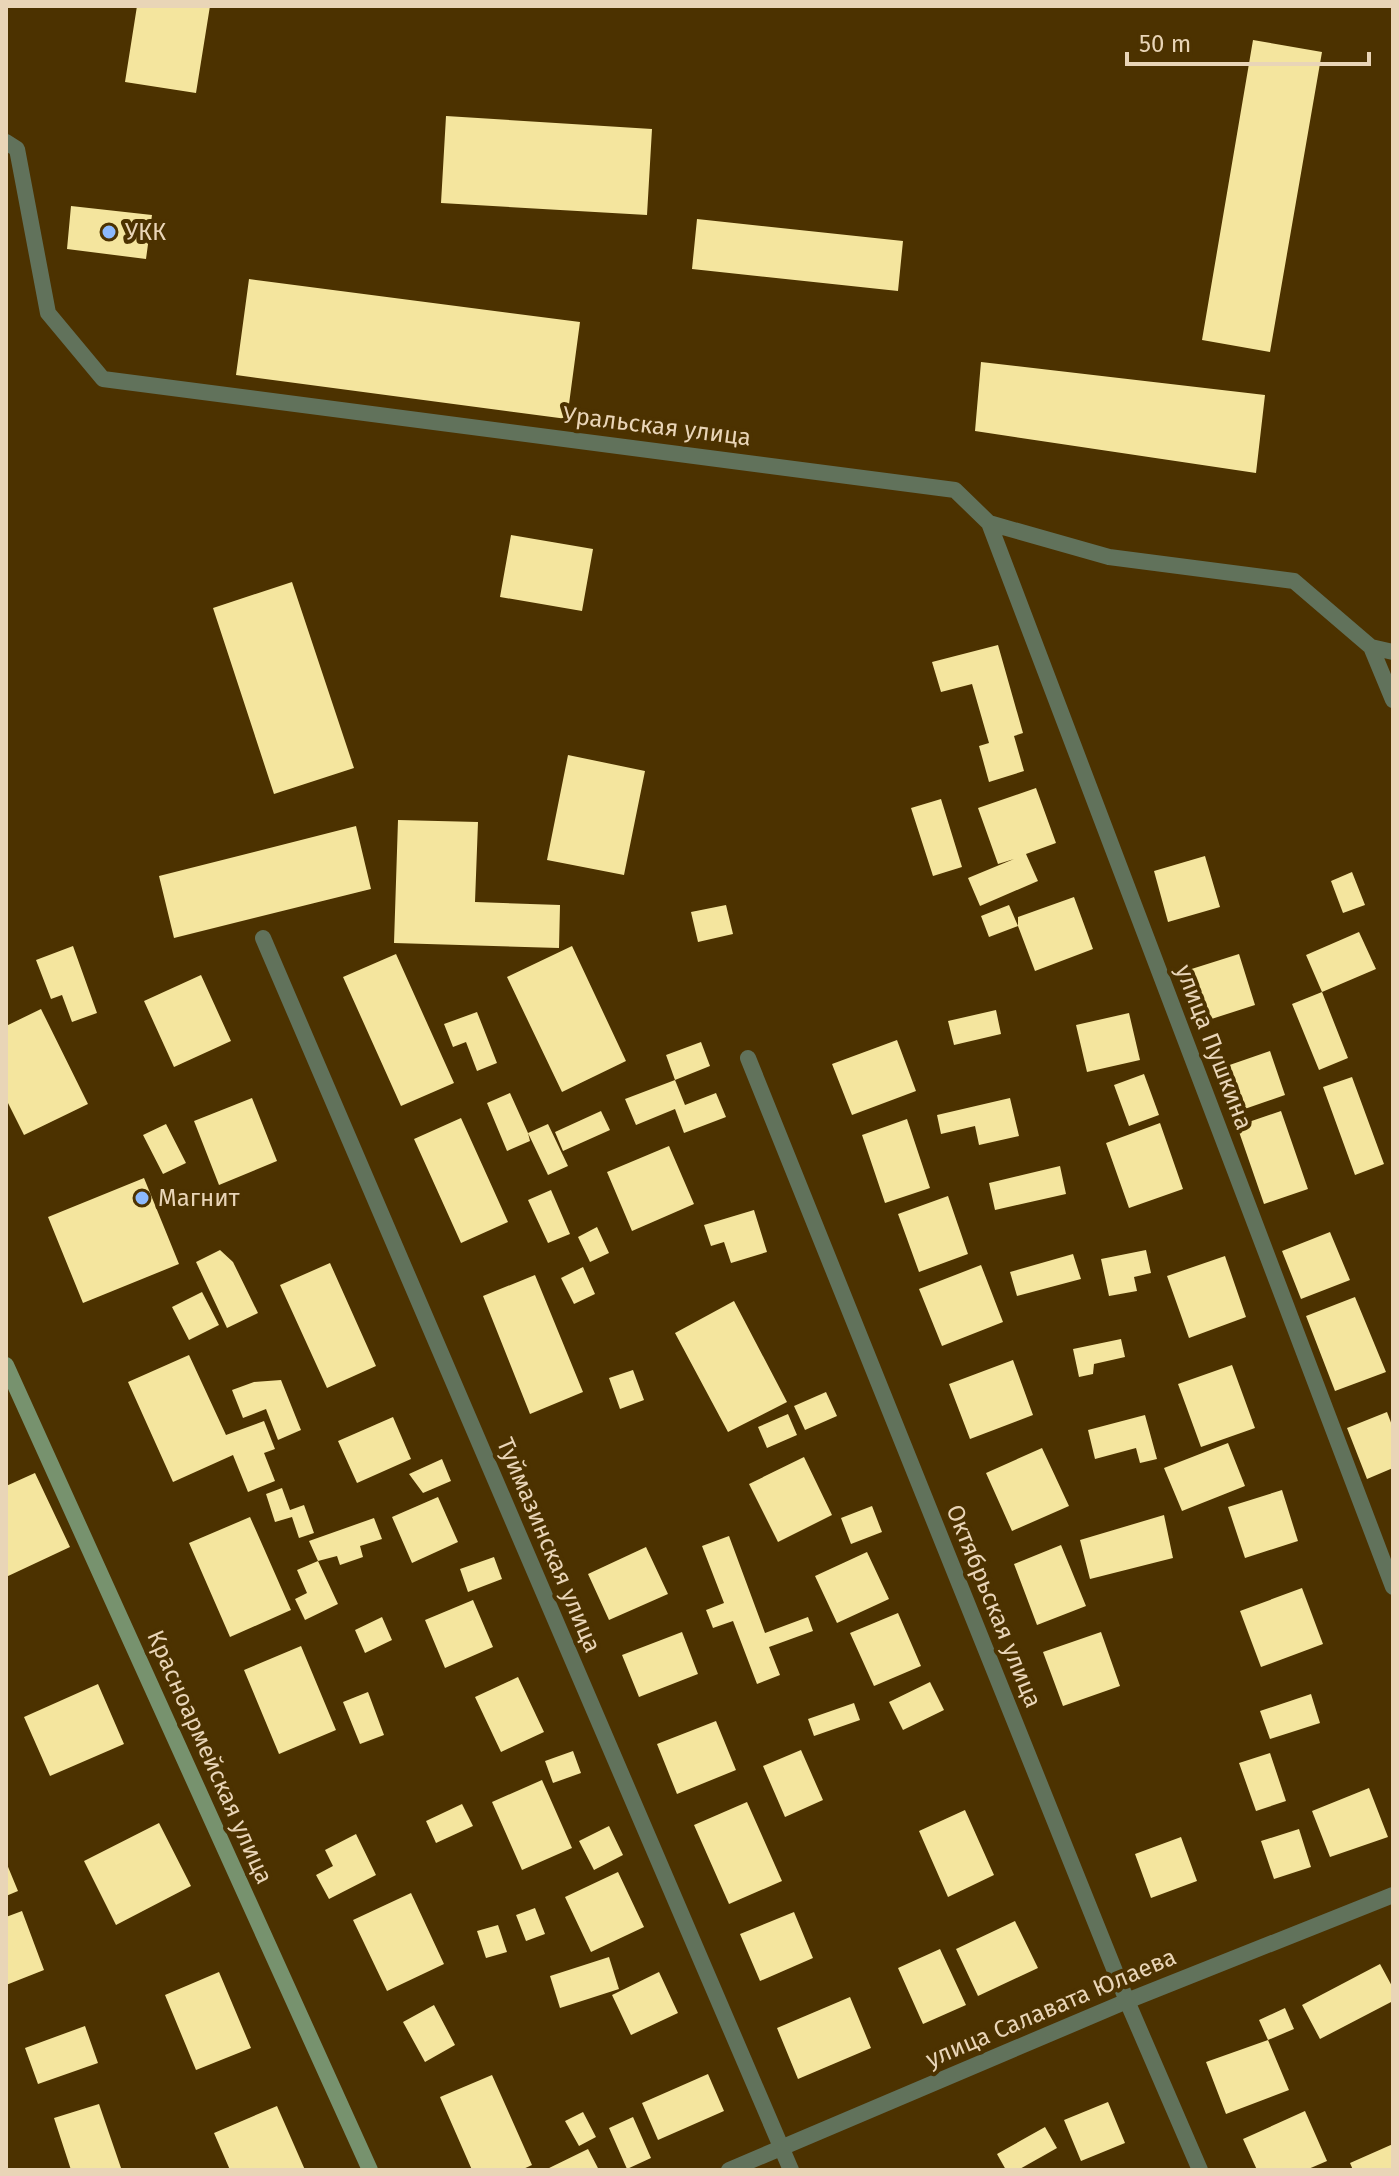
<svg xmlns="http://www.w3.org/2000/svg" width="1399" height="2176" font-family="'Fira Sans',sans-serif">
<rect width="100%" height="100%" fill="#4c3200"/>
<path fill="#f4e59e" d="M 137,6 L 210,6 L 196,93 L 125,82 Z
M 1253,40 L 1322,52 L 1270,352 L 1202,340 Z
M 446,116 L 652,129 L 647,215 L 441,203 Z
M 71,206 L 152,215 L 146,259 L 67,249 Z
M 697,219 L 903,241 L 898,291 L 692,269 Z
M 249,279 L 580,322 L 567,419 L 236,375 Z
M 981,362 L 1265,395 L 1256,473 L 975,431 Z
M 511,535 L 593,549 L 582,611 L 500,597 Z
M 292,582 L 354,768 L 274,794 L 213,608 Z
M 998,645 L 1023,733 L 1014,736 L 1024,771 L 989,782 L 979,746 L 989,743 L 972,684 L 941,692 L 932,662 Z
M 568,755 L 645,771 L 624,875 L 547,860 Z
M 1036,788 L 1056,843 L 1026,854 L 1038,881 L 980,906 L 968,878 L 1014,859 L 998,864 L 978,808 Z
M 941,799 L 962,867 L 933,876 L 911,808 Z
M 398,820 L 478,822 L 475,902 L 560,905 L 559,948 L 394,943 Z
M 356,826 L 371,889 L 174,938 L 159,876 Z
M 1205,856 L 1220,907 L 1168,922 L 1154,871 Z
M 1352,872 L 1365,905 L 1343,913 L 1331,881 Z
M 1074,897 L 1093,949 L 1035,971 L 1018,926 L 1018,917 Z
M 726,905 L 733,934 L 698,942 L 691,912 Z
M 1009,905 L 1018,926 L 989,937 L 981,916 Z
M 1359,932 L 1376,969 L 1322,992 L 1306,955 Z
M 73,946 L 97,1013 L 72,1022 L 62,995 L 51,999 L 36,960 Z
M 572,946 L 626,1061 L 562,1092 L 507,977 Z
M 396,954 L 454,1083 L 401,1106 L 343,977 Z
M 1239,954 L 1255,1005 L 1199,1023 L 1182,972 Z
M 201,975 L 231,1041 L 174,1067 L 144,1001 Z
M 1322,992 L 1348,1058 L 1319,1070 L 1292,1004 Z
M 41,1009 L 88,1104 L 24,1135 L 6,1099 L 6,1026 Z
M 996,1010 L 1001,1034 L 954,1045 L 948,1021 Z
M 477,1012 L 497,1063 L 477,1071 L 466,1042 L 453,1047 L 444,1024 Z
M 1129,1013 L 1140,1060 L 1087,1072 L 1076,1025 Z
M 897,1040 L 916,1091 L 852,1115 L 832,1064 Z
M 701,1042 L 710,1066 L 675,1080 L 666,1055 Z
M 1270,1051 L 1285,1095 L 1233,1113 L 1218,1069 Z
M 1144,1074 L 1159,1115 L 1129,1126 L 1114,1085 Z
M 1352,1077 L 1384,1164 L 1355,1175 L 1323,1087 Z
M 675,1080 L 685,1105 L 716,1093 L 726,1117 L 684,1133 L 675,1109 L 636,1125 L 625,1099 Z
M 510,1093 L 528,1133 L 548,1124 L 568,1166 L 548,1175 L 528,1133 L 530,1141 L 507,1151 L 487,1103 Z
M 252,1098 L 277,1161 L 219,1185 L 194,1121 Z
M 1010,1098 L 1019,1136 L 979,1145 L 975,1126 L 941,1134 L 937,1115 Z
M 601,1111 L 610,1130 L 563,1151 L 555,1132 Z
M 1281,1111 L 1308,1189 L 1264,1204 L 1237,1126 Z
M 461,1118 L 508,1222 L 461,1243 L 414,1139 Z
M 907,1119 L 930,1188 L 885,1203 L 862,1135 Z
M 1160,1123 L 1183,1189 L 1129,1208 L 1106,1143 Z
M 166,1124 L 186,1163 L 163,1174 L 143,1135 Z
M 669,1146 L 694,1204 L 632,1231 L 607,1172 Z
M 1060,1166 L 1066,1194 L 995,1210 L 989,1183 Z
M 144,1178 L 179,1264 L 83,1303 L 48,1217 Z
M 551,1190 L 570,1234 L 548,1243 L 528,1200 Z
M 948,1196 L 968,1254 L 919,1272 L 898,1214 Z
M 754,1210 L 767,1252 L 731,1263 L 724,1242 L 711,1246 L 704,1225 Z
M 597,1227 L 609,1253 L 590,1262 L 578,1237 Z
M 1330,1232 L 1350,1280 L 1301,1299 L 1282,1251 Z
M 220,1250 L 233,1262 L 258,1313 L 227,1328 L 196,1262 Z
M 1146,1250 L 1151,1273 L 1134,1277 L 1137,1291 L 1109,1296 L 1101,1259 Z
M 1073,1254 L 1081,1279 L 1017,1296 L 1010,1272 Z
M 1225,1256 L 1246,1317 L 1189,1338 L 1167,1276 Z
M 330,1263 L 376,1366 L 327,1388 L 280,1285 Z
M 981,1265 L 1003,1322 L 942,1346 L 919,1289 Z
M 583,1267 L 595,1294 L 574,1304 L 561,1278 Z
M 535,1275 L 583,1392 L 530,1414 L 483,1296 Z
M 202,1292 L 219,1325 L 189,1340 L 172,1307 Z
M 1355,1297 L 1386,1372 L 1335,1391 L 1306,1316 Z
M 734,1301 L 787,1402 L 728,1432 L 675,1333 Z
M 1121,1339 L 1125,1357 L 1094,1364 L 1093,1374 L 1079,1377 L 1073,1349 Z
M 189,1355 L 226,1435 L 264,1421 L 275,1449 L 264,1453 L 275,1481 L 248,1492 L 233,1455 L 173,1482 L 128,1382 Z
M 1013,1360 L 1033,1415 L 970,1439 L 949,1384 Z
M 1232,1365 L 1255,1428 L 1201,1447 L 1178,1384 Z
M 633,1370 L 644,1400 L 620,1409 L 609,1378 Z
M 281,1380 L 301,1430 L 278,1440 L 266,1409 L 243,1418 L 232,1390 L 254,1382 Z
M 826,1392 L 837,1416 L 805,1430 L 794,1406 Z
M 1387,1412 L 1393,1428 L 1393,1468 L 1367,1479 L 1347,1428 Z
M 788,1414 L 797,1435 L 767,1448 L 758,1427 Z
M 1145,1415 L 1157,1459 L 1140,1463 L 1136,1448 L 1095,1459 L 1088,1430 Z
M 393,1417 L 411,1459 L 357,1483 L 338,1441 Z
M 1228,1443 L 1245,1486 L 1182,1511 L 1164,1468 Z
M 1042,1448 L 1069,1506 L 1012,1531 L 986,1473 Z
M 804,1457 L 832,1515 L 778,1542 L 749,1484 Z
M 442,1459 L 451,1481 L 423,1493 L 409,1474 Z
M 35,1473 L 70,1547 L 6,1577 L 6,1486 Z
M 282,1488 L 290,1510 L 304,1505 L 314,1533 L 299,1538 L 292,1517 L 275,1522 L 266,1494 Z
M 1282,1490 L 1298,1541 L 1245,1558 L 1228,1507 Z
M 438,1497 L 458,1542 L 412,1563 L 392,1517 Z
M 872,1506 L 882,1532 L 851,1544 L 841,1518 Z
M 1164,1515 L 1173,1558 L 1090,1579 L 1080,1540 Z
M 250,1517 L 291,1610 L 230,1637 L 189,1543 Z
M 374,1518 L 382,1539 L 360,1546 L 363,1557 L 340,1565 L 337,1556 L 318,1561 L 309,1541 Z
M 729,1536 L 765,1633 L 808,1617 L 813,1631 L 769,1647 L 780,1675 L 757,1684 L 733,1621 L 713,1628 L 706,1610 L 724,1603 L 702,1546 Z
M 1061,1545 L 1086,1606 L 1037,1625 L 1014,1564 Z
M 646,1547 L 668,1594 L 609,1620 L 588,1574 Z
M 867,1552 L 889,1599 L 837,1623 L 815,1576 Z
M 494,1557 L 502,1579 L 468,1592 L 460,1569 Z
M 318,1561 L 338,1604 L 305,1620 L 295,1599 L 307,1593 L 297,1570 Z
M 1302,1588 L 1323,1644 L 1261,1667 L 1240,1611 Z
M 473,1600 L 493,1647 L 445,1668 L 425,1620 Z
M 898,1613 L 921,1666 L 874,1686 L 850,1633 Z
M 382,1617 L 392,1640 L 365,1653 L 355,1630 Z
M 682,1632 L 698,1674 L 639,1697 L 622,1655 Z
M 1101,1632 L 1120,1686 L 1063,1706 L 1043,1652 Z
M 301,1646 L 336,1730 L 279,1754 L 244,1670 Z
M 518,1677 L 544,1732 L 501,1752 L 475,1697 Z
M 930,1682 L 944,1710 L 903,1730 L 889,1702 Z
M 98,1684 L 124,1744 L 50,1776 L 24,1717 Z
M 368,1692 L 384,1735 L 360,1744 L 343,1702 Z
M 1311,1694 L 1320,1723 L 1270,1739 L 1260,1711 Z
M 854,1703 L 860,1720 L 814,1736 L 808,1719 Z
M 716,1721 L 736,1770 L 677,1794 L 657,1744 Z
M 801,1750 L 823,1800 L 785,1817 L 763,1766 Z
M 573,1751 L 581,1773 L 553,1783 L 545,1761 Z
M 1270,1753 L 1286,1801 L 1256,1811 L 1239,1763 Z
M 542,1780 L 572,1848 L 522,1870 L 492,1802 Z
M 1369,1788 L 1388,1837 L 1330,1857 L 1312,1811 Z
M 747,1802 L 782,1881 L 729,1904 L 694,1825 Z
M 462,1804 L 473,1826 L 436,1843 L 426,1821 Z
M 965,1810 L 994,1875 L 948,1897 L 919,1831 Z
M 159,1823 L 191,1886 L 116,1925 L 84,1861 Z
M 609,1826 L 623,1855 L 594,1870 L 579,1841 Z
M 1299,1829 L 1311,1867 L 1274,1879 L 1261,1841 Z
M 356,1834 L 376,1875 L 329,1899 L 316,1875 L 333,1866 L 325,1850 Z
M 1181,1837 L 1197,1881 L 1151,1898 L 1135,1854 Z
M 6,1862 L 18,1891 L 6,1896 Z
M 618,1872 L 644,1927 L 591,1952 L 565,1897 Z
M 411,1893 L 444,1964 L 387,1991 L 353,1920 Z
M 535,1908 L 545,1934 L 526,1941 L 516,1915 Z
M 22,1911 L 44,1970 L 6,1985 L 6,1917 Z
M 794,1912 L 813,1958 L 760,1981 L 740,1934 Z
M 1015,1921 L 1038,1968 L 978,1996 L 956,1949 Z
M 498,1925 L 507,1952 L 486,1958 L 477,1931 Z
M 940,1949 L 966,2005 L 923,2024 L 898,1968 Z
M 609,1957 L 619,1989 L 560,2008 L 550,1976 Z
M 1380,1964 L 1393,1988 L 1393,2001 L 1320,2039 L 1302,2005 Z
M 219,1972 L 251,2048 L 196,2070 L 165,1995 Z
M 659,1972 L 678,2013 L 631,2035 L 612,1995 Z
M 850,1997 L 871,2048 L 798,2079 L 777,2028 Z
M 434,2005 L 455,2045 L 425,2062 L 403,2022 Z
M 1285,2008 L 1294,2029 L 1268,2040 L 1259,2020 Z
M 85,2026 L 98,2063 L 38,2084 L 25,2048 Z
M 1268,2040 L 1289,2090 L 1226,2114 L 1206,2062 Z
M 708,2074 L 724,2111 L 658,2140 L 642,2103 Z
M 492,2075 L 532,2165 L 521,2170 L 472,2170 L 440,2097 Z
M 1108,2102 L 1125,2143 L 1081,2161 L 1064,2120 Z
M 99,2104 L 121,2168 L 116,2170 L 71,2170 L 54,2118 Z
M 277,2106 L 305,2170 L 230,2170 L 214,2133 Z
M 1305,2111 L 1327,2161 L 1306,2170 L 1257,2170 L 1243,2139 Z
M 583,2112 L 596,2137 L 579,2146 L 565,2121 Z
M 633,2117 L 651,2158 L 627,2169 L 609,2128 Z
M 1045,2127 L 1057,2148 L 1018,2170 L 1006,2170 L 997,2154 Z
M 1393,2144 L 1393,2170 L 1353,2170 L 1350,2163 Z
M 588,2149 L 599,2170 L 545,2170 Z"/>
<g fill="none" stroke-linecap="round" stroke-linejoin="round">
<path stroke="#61725b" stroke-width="16" d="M 6,142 L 17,149 L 48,313 L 103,379 L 955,490 L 989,523 L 1109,557 L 1294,581 L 1371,647 L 1393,700
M 989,523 L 1393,1587
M 1371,647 L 1393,652
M 263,938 L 791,2170
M 748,1058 L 1127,2001 L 1200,2170
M 729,2170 L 1127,2001 L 1393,1895"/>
<path stroke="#77926e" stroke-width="16" d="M 6,1365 L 370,2170"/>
</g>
<g fill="#8cb9fc" stroke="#4c3200" stroke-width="3">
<circle cx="109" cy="232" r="8"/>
<circle cx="142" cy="1198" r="8"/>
</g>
<g text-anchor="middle" stroke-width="8" stroke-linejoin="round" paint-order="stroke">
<g font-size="24" fill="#e9d5b7" stroke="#4c3200" text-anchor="start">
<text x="125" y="240">УКК</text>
<text x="158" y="1206">Магнит</text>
</g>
<g font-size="24" fill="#e9d5b7" stroke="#4c3200">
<text transform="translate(657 426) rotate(7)" y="8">Уральская улица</text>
<text transform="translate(1214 1047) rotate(69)" y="8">улица Пушкина</text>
<text transform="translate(549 1545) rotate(67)" y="8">Туймазинская улица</text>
<text transform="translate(994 1606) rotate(68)" y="8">Октябрьская улица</text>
<text transform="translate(210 1757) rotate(66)" y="8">Красноармейская улица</text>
<text transform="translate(1051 2008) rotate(-23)" y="8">улица Салавата Юлаева</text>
</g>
</g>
<rect width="1399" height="2176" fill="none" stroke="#e9d5b7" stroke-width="16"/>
<path d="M1127 52v12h242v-12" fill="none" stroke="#e9d5b7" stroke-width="4"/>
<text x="1139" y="52" font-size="24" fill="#e9d5b7" stroke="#4c3200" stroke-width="6" paint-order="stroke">50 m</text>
</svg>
